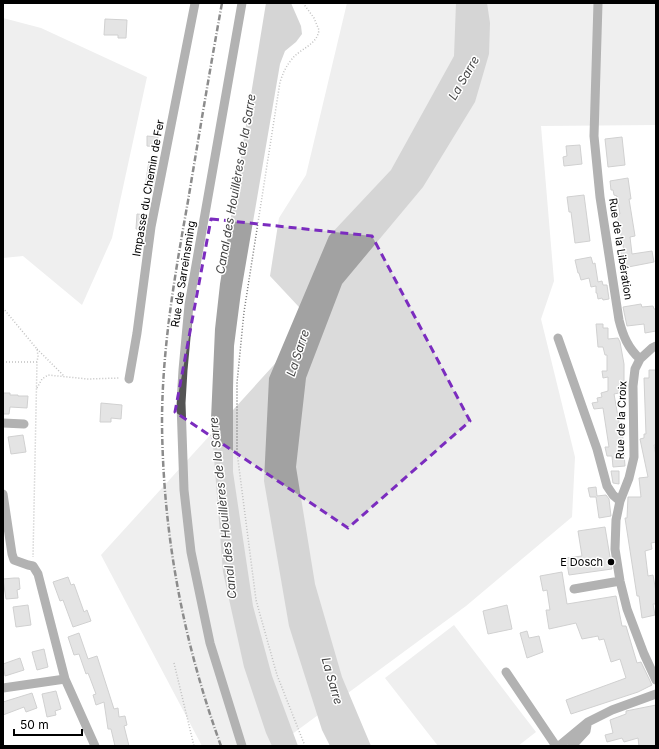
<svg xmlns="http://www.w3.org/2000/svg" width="659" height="749" font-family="Inter,sans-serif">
<rect width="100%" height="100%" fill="#fff"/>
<path fill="#dbdbdb" d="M 347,3 L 656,3 L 656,125 L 541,126 L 554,281 L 541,319 L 575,457 L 572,517 L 466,606 L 276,746 L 202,746 L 101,555 L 313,322 L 270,276 L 279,218 L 306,175 Z
M 3,18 L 41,28 L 147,77 L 112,238 L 82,305 L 23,256 L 3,258 Z
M 454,625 L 536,732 L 518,746 L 438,746 L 385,678 Z"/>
<path fill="#a2a2a2" d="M 266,3 L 291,3 L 301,26 L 302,34 L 296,42 L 285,51 L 280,64 L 241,292 L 234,346 L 233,389 L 233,472 L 253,606 L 272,676 L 298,746 L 272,746 L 266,733 L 244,667 L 223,572 L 211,419 L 215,329 L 220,284 Z
M 456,3 L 487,3 L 490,23 L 489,54 L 475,102 L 423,187 L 342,284 L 306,378 L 296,467 L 315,584 L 342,677 L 371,746 L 330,746 L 322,730 L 289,626 L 264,481 L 269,378 L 329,236 L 391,170 L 454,56 Z"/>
<path fill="#c4c4c4" stroke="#989898" d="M 105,19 L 127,20 L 126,38 L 118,38 L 118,35 L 104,35 Z
M 147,136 L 158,137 L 158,147 L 147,146 Z
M 622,137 L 625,165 L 608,167 L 605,139 Z
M 580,145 L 582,164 L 564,166 L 563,157 L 567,156 L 566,146 Z
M 149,161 L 157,163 L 153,188 L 145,187 Z
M 628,178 L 631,199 L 629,199 L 635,236 L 630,237 L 632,254 L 652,251 L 654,262 L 623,268 L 621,252 L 624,251 L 617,214 L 620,214 L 617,196 L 614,195 L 613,190 L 611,190 L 610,181 Z
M 584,195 L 590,241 L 575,243 L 571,212 L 569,212 L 567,197 Z
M 137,214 L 147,215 L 145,230 L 136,229 Z
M 591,257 L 593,264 L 595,263 L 598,282 L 602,281 L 603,285 L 607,285 L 609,299 L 603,300 L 602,298 L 598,299 L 597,293 L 596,293 L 596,286 L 591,287 L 589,278 L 581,280 L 579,273 L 578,273 L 575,260 Z
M 641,304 L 642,307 L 653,306 L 654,309 L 656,309 L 656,331 L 645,333 L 644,324 L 627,326 L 623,307 Z
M 596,324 L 603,324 L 603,328 L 608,328 L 608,339 L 618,338 L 620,342 L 624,364 L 624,392 L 614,394 L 620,428 L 622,427 L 625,466 L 613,467 L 612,456 L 607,456 L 605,447 L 609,447 L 603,408 L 594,409 L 592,403 L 598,402 L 597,398 L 602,397 L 601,393 L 608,391 L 608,377 L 603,378 L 602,371 L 607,371 L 607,355 L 605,355 L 603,347 L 598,347 Z
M 649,370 L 656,370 L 656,445 L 654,445 L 656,456 L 656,542 L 651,543 L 652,549 L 645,551 L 648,576 L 653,575 L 656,592 L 656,604 L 653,604 L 655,615 L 642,618 L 639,596 L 637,596 L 625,518 L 627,518 L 628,497 L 641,497 L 639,478 L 648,477 L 640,439 L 644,438 L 644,434 L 646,434 L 644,378 L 649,378 Z
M 3,393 L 10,393 L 10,395 L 18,395 L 18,396 L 28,396 L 27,408 L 10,407 L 9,414 L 3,414 Z
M 101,403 L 122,405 L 121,419 L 111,418 L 111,422 L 100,422 Z
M 23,435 L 26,452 L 11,454 L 8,437 Z
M 611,471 L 619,471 L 619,484 L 613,483 Z
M 596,487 L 597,496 L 606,495 L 609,499 L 611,516 L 599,518 L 596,497 L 590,497 L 588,488 Z
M 605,527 L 612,569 L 569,575 L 566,558 L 582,556 L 578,531 Z
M 562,572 L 567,604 L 616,596 L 622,626 L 626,626 L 637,663 L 641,662 L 652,685 L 638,692 L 571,714 L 566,700 L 626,678 L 620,659 L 611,662 L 604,639 L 599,640 L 598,636 L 582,639 L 576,623 L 549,629 L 546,610 L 550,610 L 547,590 L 543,591 L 540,576 Z
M 68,577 L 71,585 L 74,584 L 84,612 L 87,610 L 91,621 L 73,627 L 63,600 L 60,601 L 53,582 Z
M 14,578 L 19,578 L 20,589 L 17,590 L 18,598 L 6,599 L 3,579 Z
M 28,605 L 31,625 L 16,627 L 13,607 Z
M 507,605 L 512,629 L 488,634 L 483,611 Z
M 527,631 L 529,638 L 539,636 L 543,652 L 527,658 L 520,633 Z
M 79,633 L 88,659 L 97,656 L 114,709 L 118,708 L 119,717 L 125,716 L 127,725 L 124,726 L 129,746 L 115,746 L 111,729 L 108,729 L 104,702 L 96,705 L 93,695 L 96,694 L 90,678 L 88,673 L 86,674 L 79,654 L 74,655 L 68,637 Z
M 44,649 L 48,667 L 37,670 L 32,652 Z
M 20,658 L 24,670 L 5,676 L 3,664 Z
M 56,691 L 61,709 L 55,711 L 56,715 L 47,717 L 42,694 Z
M 32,693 L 37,708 L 26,712 L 24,707 L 3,715 L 3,702 Z
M 656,705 L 656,746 L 639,746 L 638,738 L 624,742 L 622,738 L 607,742 L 605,735 L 613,733 L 610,720 L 626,714 L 626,711 Z"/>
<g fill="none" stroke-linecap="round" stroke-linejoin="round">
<path stroke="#767676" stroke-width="1.5" stroke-dasharray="1 2" stroke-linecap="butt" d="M 303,3 L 314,18 L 319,30 C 317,45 301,48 292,59 C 286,66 283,73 280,82 L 244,312 L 237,383 L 237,452 L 256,600 L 277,675 L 305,746
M 3,308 L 37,349 L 38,356 L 37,362 L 33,557
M 37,349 L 64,376
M 3,362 L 37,362
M 37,388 L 42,379 L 48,375 L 88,379 L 120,378
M 174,663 L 194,746"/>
<path stroke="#545454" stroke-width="9" d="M 242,3 L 189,305 L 183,370 L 181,403 L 184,490 L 191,552 L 210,643 L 242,746
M 598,3 L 594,136 L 600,197 L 619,320 C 623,336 628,348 640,359
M 558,338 L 597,449 L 607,486 L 613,495 L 620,501
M 656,346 L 652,348 L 640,359 L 635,369 L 633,386 L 634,457 L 629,478 L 620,501 L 616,520 L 615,549 L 620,581 L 627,609 L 644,654 L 656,680
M 129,379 L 137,333 L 151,227 L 195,3
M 3,423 L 24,424
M 3,494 L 12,554 L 14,560 L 28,565 L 33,566 L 38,574 L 65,679 L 95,746
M 574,589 L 620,581
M 506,672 L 556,746
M 3,688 L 65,679
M 559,746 L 588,722 L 612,710 L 656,694
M 572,746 L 586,731 L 587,725"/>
<path stroke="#000" stroke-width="2.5" stroke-dasharray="6 2 1 2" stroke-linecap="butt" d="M 221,746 C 183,641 163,535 162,423 C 162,348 175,274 188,201 C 199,135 210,69 222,3"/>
</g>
<path d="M0 0H659V749H0ZM 211,219 L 372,236 L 470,421 L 348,528 L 175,412 Z" fill="#fff" fill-opacity=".55" fill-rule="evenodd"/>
<path fill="none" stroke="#7b2cbf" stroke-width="3" stroke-dasharray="8 5" stroke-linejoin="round" d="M 211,219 L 372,236 L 470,421 L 348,528 L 175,412 Z"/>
<circle fill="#000" stroke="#fff" stroke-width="1.5" cx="611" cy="562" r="4"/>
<g text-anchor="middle" stroke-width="3" stroke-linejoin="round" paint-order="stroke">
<g font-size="11" fill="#000" stroke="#fff">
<text transform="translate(148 188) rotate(-80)" y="4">Impasse du Chemin de Fer</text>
<text transform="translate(621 249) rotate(81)" y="4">Rue de la Libération</text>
<text transform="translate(183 274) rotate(-81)" y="4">Rue de Sarreinsming</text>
<text transform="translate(621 420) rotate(-88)" y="4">Rue de la Croix</text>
</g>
<g font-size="11" fill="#000" stroke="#fff" text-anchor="end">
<text x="603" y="566">E Dosch</text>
</g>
<g font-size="12" font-style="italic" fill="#434343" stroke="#fff">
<text transform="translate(464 78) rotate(-60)" y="4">La Sarre</text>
<text transform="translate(236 184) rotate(-80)" y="4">Canal des Houillères de la Sarre</text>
<text transform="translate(298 353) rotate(-72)" y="4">La Sarre</text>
<text transform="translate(223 508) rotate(-96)" y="4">Canal des Houillères de la Sarre</text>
<text transform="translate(332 681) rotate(74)" y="4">La Sarre</text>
</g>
</g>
<rect width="659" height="749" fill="none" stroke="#000000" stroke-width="8"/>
<path d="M14 729v6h68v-6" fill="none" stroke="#000000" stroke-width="2"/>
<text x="20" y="729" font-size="12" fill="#000000" stroke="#ffffff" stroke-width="3" paint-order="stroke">50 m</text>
</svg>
